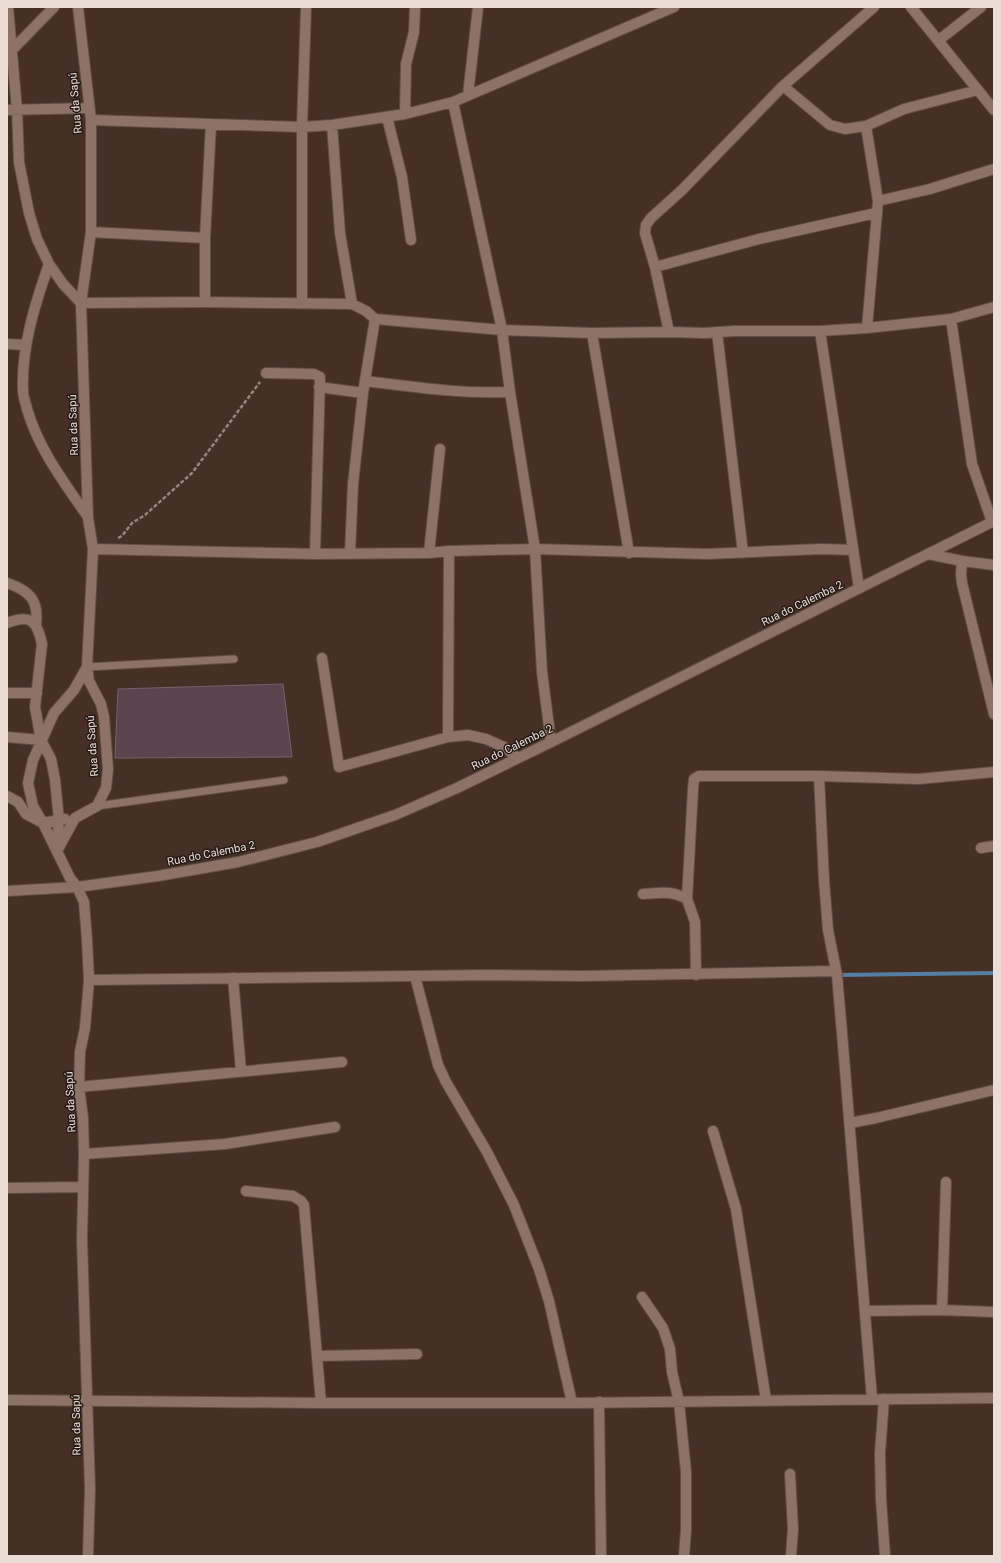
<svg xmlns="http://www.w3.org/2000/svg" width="1001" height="1563" font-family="Roboto,sans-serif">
<rect width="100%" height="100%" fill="#463025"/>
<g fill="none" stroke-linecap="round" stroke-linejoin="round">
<path stroke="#557ea4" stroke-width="4" d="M 838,975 L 994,973"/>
</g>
<path fill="#5c434e" stroke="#7a606c" d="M 283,684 L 292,757 L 115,758 L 118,689 Z"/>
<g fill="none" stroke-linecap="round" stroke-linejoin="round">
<g stroke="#614e45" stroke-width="9">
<path id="service" d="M 87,667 L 234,659
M 97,806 L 284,780"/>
</g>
<g stroke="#614e45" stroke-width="12">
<path id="minor" d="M 8,7 L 17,110 L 19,162 L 29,213 L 37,239 L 49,264 L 63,284 L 81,303 L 205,302 L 352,304 L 366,311 L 375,319 L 502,330 L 592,333 L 669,332 L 704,333 L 734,331 L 820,331 L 867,328 L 951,319 L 994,307
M 911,7 L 994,110
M 939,40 L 981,7
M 12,50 L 54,7
M 783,86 L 830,125 L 845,129 L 866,126 L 904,109 L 978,90
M 468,95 L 478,7
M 453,102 L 502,330 L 510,392 L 535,549 L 542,672 L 551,742
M 7,110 L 88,108
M 405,114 L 406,64 L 414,32 L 415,7
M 387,117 L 402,177 L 411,240
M 91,120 L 302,127 L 332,125 L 405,114 L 453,102 L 674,7
M 332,125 L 340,233 L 352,304
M 866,126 L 878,201 L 867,328
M 878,201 L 930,189 L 994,169
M 91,232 L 205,238
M 49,264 C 35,304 21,348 23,391 C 23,397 26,403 27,409 C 39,450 64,482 88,517
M 655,267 L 759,239 L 876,213
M 205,302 L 205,238 L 211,124
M 302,303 L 302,127 L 306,7
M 951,319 L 972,464 L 992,522
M 820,331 L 859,588
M 669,332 L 655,267 L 645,233 L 646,225 L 651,218 L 682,190 L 783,86 L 874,7
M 717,332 L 743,553
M 592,333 L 629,553
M 7,344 L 26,345
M 266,373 L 314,374 L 320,377 L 315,554
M 365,381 C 413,387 461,394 510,392
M 319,387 L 363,393
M 93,549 L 315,554 L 429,553 L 449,551 L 535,549 L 707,554 L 821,549 L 853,550
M 429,553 L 440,449
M 350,554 L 353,484 L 363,393 L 375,319
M 962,561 L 961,574 L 962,583 L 994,714
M 7,583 C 30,591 39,600 36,625
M 7,623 C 30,614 37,620 42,644 L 35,707 L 41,740 L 51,759 L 55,780 L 59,820 L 57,845
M 322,658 L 339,767 L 448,737 L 468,735 L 486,739 L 504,747 L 518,758
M 87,667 L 74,690 L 54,713 L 33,760 L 28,783 L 33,806 L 43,823 L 70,878 L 77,887 L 84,902 L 87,940 L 89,980 L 85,1028 L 80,1052 L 79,1087 L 83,1118 L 84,1154 L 82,1240 L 90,1489 L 88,1556
M 7,693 L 37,693
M 7,737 L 41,740
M 448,737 L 449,551
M 819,776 L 824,880 L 828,930 L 837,975 L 842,1033 L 872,1399
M 7,796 L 18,802 L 26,814 L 43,823 L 65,819
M 981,848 L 994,846
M 57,851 L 75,818 L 97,806 L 106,788 L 108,769 L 104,717 L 101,704 L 89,681 L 87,667 L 93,549 L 88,518 L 81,303 L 91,232 L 91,120 L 78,7
M 643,894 C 659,893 672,890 687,899 L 695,922 L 696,975
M 687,899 L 693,789 L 694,779 L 699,776 L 819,776 L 918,779 L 994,772
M 415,976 L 438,1065 L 446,1082 L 487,1152 L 514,1205 L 539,1269 L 549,1301 L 572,1403
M 233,978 L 241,1071
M 89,980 L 487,975 L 584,976 L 835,971
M 79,1087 L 342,1062
M 850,1123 L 876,1118 L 994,1090
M 713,1131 L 736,1209 L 766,1400
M 84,1154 L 225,1144 L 335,1127
M 7,1188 L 82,1187
M 246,1191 L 293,1196 L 301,1201 L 304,1205 L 321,1403
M 642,1297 L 663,1328 L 670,1349 L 672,1372 L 679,1402 L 686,1472 L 686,1530 L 684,1556
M 942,1310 L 946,1182
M 865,1311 L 942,1310 L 994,1312
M 317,1356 L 417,1354
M 884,1399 L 880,1453 L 881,1499 L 885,1556
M 7,1400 L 321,1403 L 572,1403 L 994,1398
M 599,1402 L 601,1556
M 790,1474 L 793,1529 L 791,1556"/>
</g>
<g stroke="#614e45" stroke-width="12">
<path id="tertiary" d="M 928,554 L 962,561 L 994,565"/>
</g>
<g stroke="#614e45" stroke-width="12">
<path id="secondary" d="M 7,891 L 77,887 L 158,876 L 238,862 L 317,842 L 395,815 L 457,788 L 551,742 L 994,521"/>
</g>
<path stroke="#98857c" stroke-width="2.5" stroke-dasharray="4 2" stroke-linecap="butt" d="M 118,538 L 122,536 L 132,523 L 145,515 L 192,473 L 260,382"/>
<use href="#service" stroke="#8d7367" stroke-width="7"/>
<use href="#minor" stroke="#8d7367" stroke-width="10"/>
<use href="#tertiary" stroke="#8d7367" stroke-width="10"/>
<use href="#secondary" stroke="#8d7367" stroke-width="10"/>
</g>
<g text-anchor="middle" stroke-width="3" stroke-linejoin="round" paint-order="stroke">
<g font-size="11" fill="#ebdcd5" stroke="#251b16">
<text transform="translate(75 103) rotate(-95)" y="4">Rua da Sapú</text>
<text transform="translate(73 425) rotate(-92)" y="4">Rua da Sapú</text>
<text transform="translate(802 603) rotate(-26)" y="4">Rua do Calemba 2</text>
<text transform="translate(92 746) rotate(-94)" y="4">Rua da Sapú</text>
<text transform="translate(512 747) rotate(-26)" y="4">Rua do Calemba 2</text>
<text transform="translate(211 853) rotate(-11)" y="4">Rua do Calemba 2</text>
<text transform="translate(70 1102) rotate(-93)" y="4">Rua da Sapú</text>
<text transform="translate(76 1425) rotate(-91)" y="4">Rua da Sapú</text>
</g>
</g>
<rect width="1001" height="1563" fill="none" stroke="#ebdcd5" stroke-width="16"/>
</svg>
